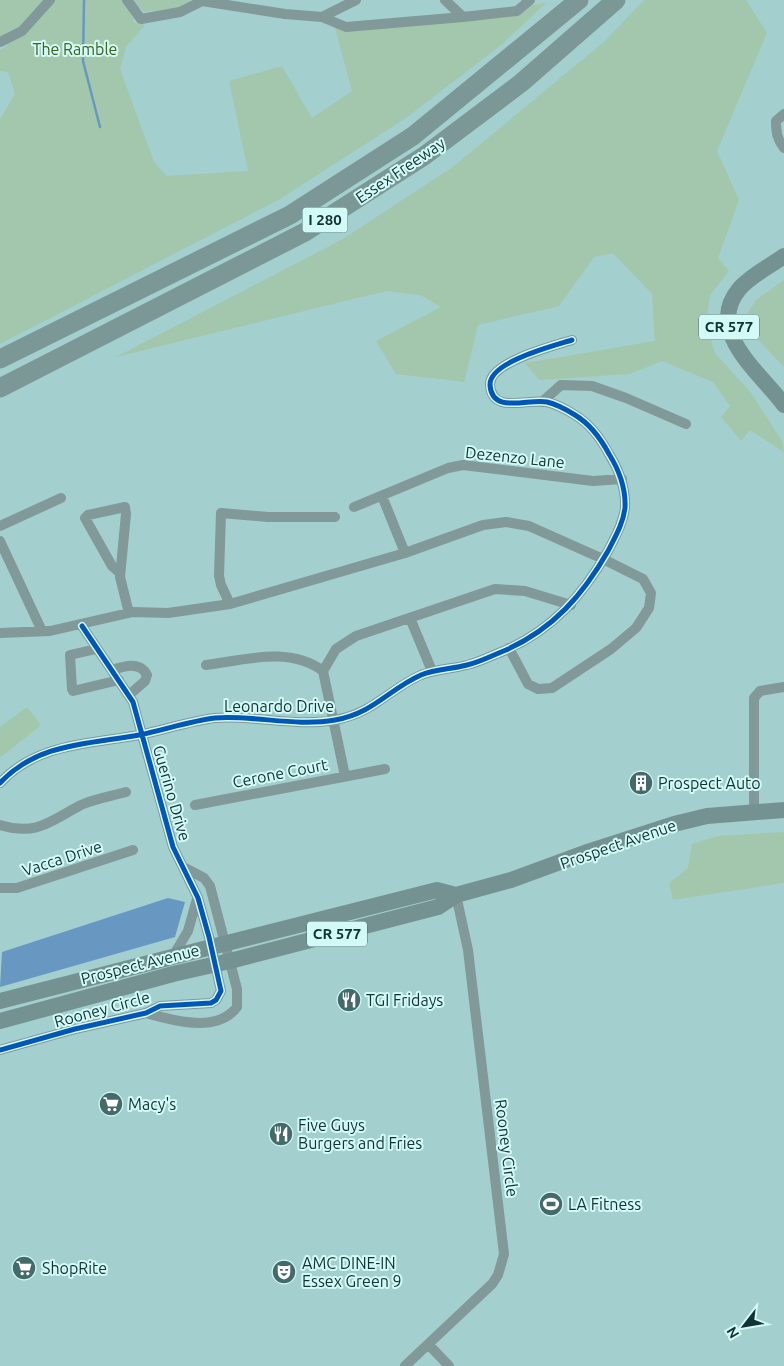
<svg xmlns="http://www.w3.org/2000/svg" width="784" height="1366" font-family="Ubuntu,sans-serif">
<rect width="100%" height="100%" fill="#a3cfce"/>
<path fill="#a3c7ac" d="M 0,0 L 44,0 L 20,26 L 0,37 Z
M 54,0 L 122,0 L 134,18 L 133,22 L 145,25 L 126,47 L 120,69 L 154,162 L 167,176 L 248,171 L 229,81 L 282,66 L 312,118 L 352,91 L 335,28 L 546,3 L 500,46 L 406,118 L 280,199 L 0,344 L 0,119 L 15,94 L 8,72 L 0,71 L 0,50 L 8,45 L 5,41 Z
M 132,0 L 191,0 L 177,8 L 144,12 Z
M 644,0 L 746,0 L 767,33 L 717,151 L 739,200 L 718,258 L 729,271 L 710,295 L 706,324 L 715,353 L 751,393 L 782,441 L 784,452 L 750,430 L 741,441 L 721,417 L 730,406 L 713,382 L 662,361 L 630,374 L 539,380 L 525,363 L 655,341 L 652,294 L 613,253 L 594,257 L 559,306 L 478,325 L 464,382 L 396,374 L 376,341 L 441,307 L 420,295 L 386,291 L 116,357 L 343,239 L 454,166 L 605,41 Z
M 784,280 L 784,367 L 751,332 L 747,314 L 756,300 Z
M 27,707 L 41,725 L 0,758 L 0,727 Z
M 784,832 L 784,883 L 673,900 L 669,883 L 688,868 L 692,844 L 718,836 Z"/>
<path fill="#6898c1" d="M 168,898 L 185,902 L 175,937 L 0,987 L 2,952 Z"/>
<g fill="none" stroke-linecap="round" stroke-linejoin="round">
<path stroke="#6898c1" stroke-width="2.5" d="M 84,0 L 83,61 L 100,127"/>
<path stroke="#819998" stroke-width="10" d="M 127,0 L 141,19 L 180,12 L 202,1 L 285,14 L 322,17 L 356,0
M 445,0 L 463,17 L 517,11 L 530,0
M 322,17 L 346,27 L 463,17
M 0,42 L 22,31 L 50,0
M 784,114 L 776,121 C 776,132 777,139 784,148
M 542,402 L 561,385 L 592,386 L 626,398 L 686,424
M 382,496 L 405,553
M 354,507 L 448,468 L 463,465 L 593,481 L 622,479
M 0,526 L 61,498
M 0,541 L 42,631
M 120,573 L 112,566 L 85,518 L 88,515 L 125,507 L 126,514 L 120,577 L 129,613
M 230,604 L 221,585 L 219,576 L 221,513 L 268,517 L 335,517
M 410,618 L 432,671
M 0,633 L 50,631 L 133,612 L 168,613 L 230,604 L 405,553 L 483,525 L 506,522 L 529,526 L 603,559 L 643,579 L 651,593 L 649,608 L 636,628 L 611,649 L 552,688 L 538,689 L 528,684 L 509,648
M 96,649 L 70,655 L 72,689 L 73,691 L 119,680
M 206,665 C 245,660 289,646 323,671 L 345,776
M 112,670 C 124,666 140,661 147,675 L 145,681 L 129,695
M 323,671 L 336,649 L 356,636 L 495,589 L 525,591 L 571,605
M 0,783 C 37,743 89,744 139,735 C 164,730 190,721 215,718 C 255,715 295,727 335,720 C 374,713 389,689 421,675 C 436,669 452,669 467,665 C 480,662 493,655 506,650 C 553,629 583,595 608,551 C 615,537 623,524 625,508 C 626,488 619,470 609,454 C 601,439 590,424 575,415 C 567,410 556,404 547,402 C 529,398 492,415 490,385 C 489,362 553,346 572,340
M 195,805 L 385,769
M 754,811 L 754,698 L 760,691 L 784,687
M 0,825 C 38,836 50,821 81,805 C 94,799 112,796 126,792
M 0,888 L 17,888 L 133,850
M 173,956 L 188,931 L 197,899
M 146,1013 C 172,1020 217,1034 237,1007 L 237,989 L 210,886 L 204,878 L 185,868
M 0,1050 L 75,1029 L 146,1013 L 160,1006 L 211,1003 L 216,1000 L 221,991 L 209,937 L 198,898 L 173,847 L 133,702 L 82,626
M 429,1345 L 449,1366
M 405,1366 L 492,1284 L 498,1275 L 504,1254 L 468,950 L 456,895"/>
<path stroke="#759292" stroke-width="16" d="M 784,256 C 770,266 752,275 740,288 C 703,331 761,373 784,405
M 0,1001 C 145,963 292,927 437,890 L 456,895
M 0,1021 L 173,974 L 230,961 L 438,907 L 456,895 L 511,880 L 590,851 L 674,824 L 707,816 L 784,810"/>
<path stroke="#7b9897" stroke-width="19" d="M 0,359 L 290,215 L 413,136 L 579,0
M 0,388 L 305,232 L 424,156 L 521,83 L 616,0"/>
<g stroke="#d4faf8" stroke-width="8">
<path id="cycleway" d="M 0,783 C 37,743 89,744 139,735 C 164,730 190,721 215,718 C 255,715 295,727 335,720 C 374,713 389,689 421,675 C 436,669 452,669 467,665 C 480,662 493,655 506,650 C 553,629 583,595 608,551 C 615,537 623,524 625,508 C 626,488 619,470 609,454 C 601,439 590,424 575,415 C 567,410 556,404 547,402 C 529,398 492,415 490,385 C 489,362 553,346 572,340
M 0,1050 L 75,1029 L 146,1013 L 160,1006 L 211,1003 L 216,1000 L 221,991 L 209,937 L 198,898 L 173,847 L 133,702 L 82,626"/>
</g>
<use href="#cycleway" stroke="#0057b8" stroke-width="5"/>
</g>
<defs>
<g id="building-disc" transform="scale(1.25)"><circle r="9.5" fill="#446a69" stroke="#d4faf8"/><path d="M-4-6H4V6H1V3H-1V6H-4ZM-2.5-4.3h1.7v1.8h-1.7ZM.8-4.3h1.7v1.8H.8ZM-2.5-1h1.7V.8h-1.7ZM.8-1h1.7V.8H.8Z" fill="#fff"/></g>
<g id="restaurant-disc" transform="scale(1.25)"><circle r="9.5" fill="#446a69" stroke="#d4faf8"/><path d="M-5-6h1v4h1v-4h1v4h1v-4h1v5L-1.5 .5V6h-2V.5L-5-1ZM5-6V6H3V1.5H1.5Q1.5-4 5-6Z" fill="#fff"/></g>
<g id="supermarket-disc" transform="scale(1.25)"><circle r="9.5" fill="#446a69" stroke="#d4faf8"/><path d="M-6-5.5h2.5l.6 2H6L4.5 2H-2.5L-4.4-4H-6ZM-1.5 3.2a1.3 1.3 0 1 0 .1 0ZM3 3.2a1.3 1.3 0 1 0 .1 0Z" fill="#fff"/></g>
<g id="stadium-disc" transform="scale(1.25)"><circle r="9.5" fill="#446a69" stroke="#d4faf8"/><path d="M0-5a6.5 5 0 1 0 0 10a6.5 5 0 1 0 0-10ZM-3.5-1.8h7v3.6h-7Z" fill="#fff"/></g>
<g id="theatre-disc" transform="scale(1.25)"><circle r="9.5" fill="#446a69" stroke="#d4faf8"/><path d="M-5-5.5Q0-4 5-5.5V0Q5 5 0 6Q-5 5-5 0ZM-3.3-2.5H-1v1.5H-3.3ZM1-2.5H3.3v1.5H1ZM-2.8 1Q0 5.5 2.8 1Z" fill="#fff"/></g>
</defs>
<g fill-rule="evenodd">
<use href="#building-disc" x="641" y="783"/>
<use href="#restaurant-disc" x="349" y="1000"/>
<use href="#supermarket-disc" x="111" y="1104"/>
<use href="#restaurant-disc" x="281" y="1134"/>
<use href="#stadium-disc" x="551" y="1204"/>
<use href="#supermarket-disc" x="24" y="1268"/>
<use href="#theatre-disc" x="284" y="1272"/>
</g>
<g text-anchor="middle" stroke-width="4" stroke-linejoin="round" paint-order="stroke">
<g fill="#d4faf8" stroke="#4c6f6e" stroke-width="1">
<rect x="302.5" y="207.5" width="45" height="25" rx="4"/>
<rect x="699" y="314.5" width="60" height="25" rx="4"/>
<rect x="307" y="921.5" width="60" height="25" rx="4"/>
</g>
<g font-size="15" font-weight="bold" fill="#133">
<text x="325" y="225">I 280</text>
<text x="729" y="332">CR 577</text>
<text x="337" y="939">CR 577</text>
</g>
<g font-size="16" fill="#3b631c" stroke="#d4faf8">
<text x="75" y="55">The Ramble</text>
</g>
<g font-size="16" fill="#133" stroke="#d4faf8">
<text transform="translate(400 170) rotate(-34)" y="6">Essex Freeway</text>
<text transform="translate(515 457) rotate(6)" y="6">Dezenzo Lane</text>
<text x="279" y="712">Leonardo Drive</text>
<text transform="translate(280 773) rotate(-11)" y="6">Cerone Court</text>
<text transform="translate(172 793) rotate(74)" y="6">Guerino Drive</text>
<text transform="translate(618 844) rotate(-19)" y="6">Prospect Avenue</text>
<text transform="translate(62 858) rotate(-18)" y="6">Vacca Drive</text>
<text transform="translate(140 964) rotate(-14)" y="6">Prospect Avenue</text>
<text transform="translate(102 1009) rotate(-15)" y="6">Rooney Circle</text>
<text transform="translate(507 1148) rotate(83)" y="6">Rooney Circle</text>
</g>
<g font-size="16" fill="#133" stroke="#d4faf8" text-anchor="start">
<text x="658" y="789">Prospect Auto</text>
<text x="366" y="1006">TGI Fridays</text>
<text x="128" y="1110">Macy's</text>
<text x="298" y="1131">Five Guys<tspan x="298" dy="18">Burgers and Fries</tspan></text>
<text x="568" y="1210">LA Fitness</text>
<text x="302" y="1269">AMC DINE-IN<tspan x="302" dy="18">Essex Green 9</tspan></text>
<text x="42" y="1274">ShopRite</text>
</g>
</g>
<g transform="translate(744 1326) rotate(239)" stroke="#d4faf8" stroke-width="4" paint-order="stroke">
<path d="M0-4L9 19L0 12L-9 19Z" fill="#113333"/>
<text y="-8" font-size="14" font-weight="bold" text-anchor="middle" fill="#113333">N</text>
</g>
</svg>
